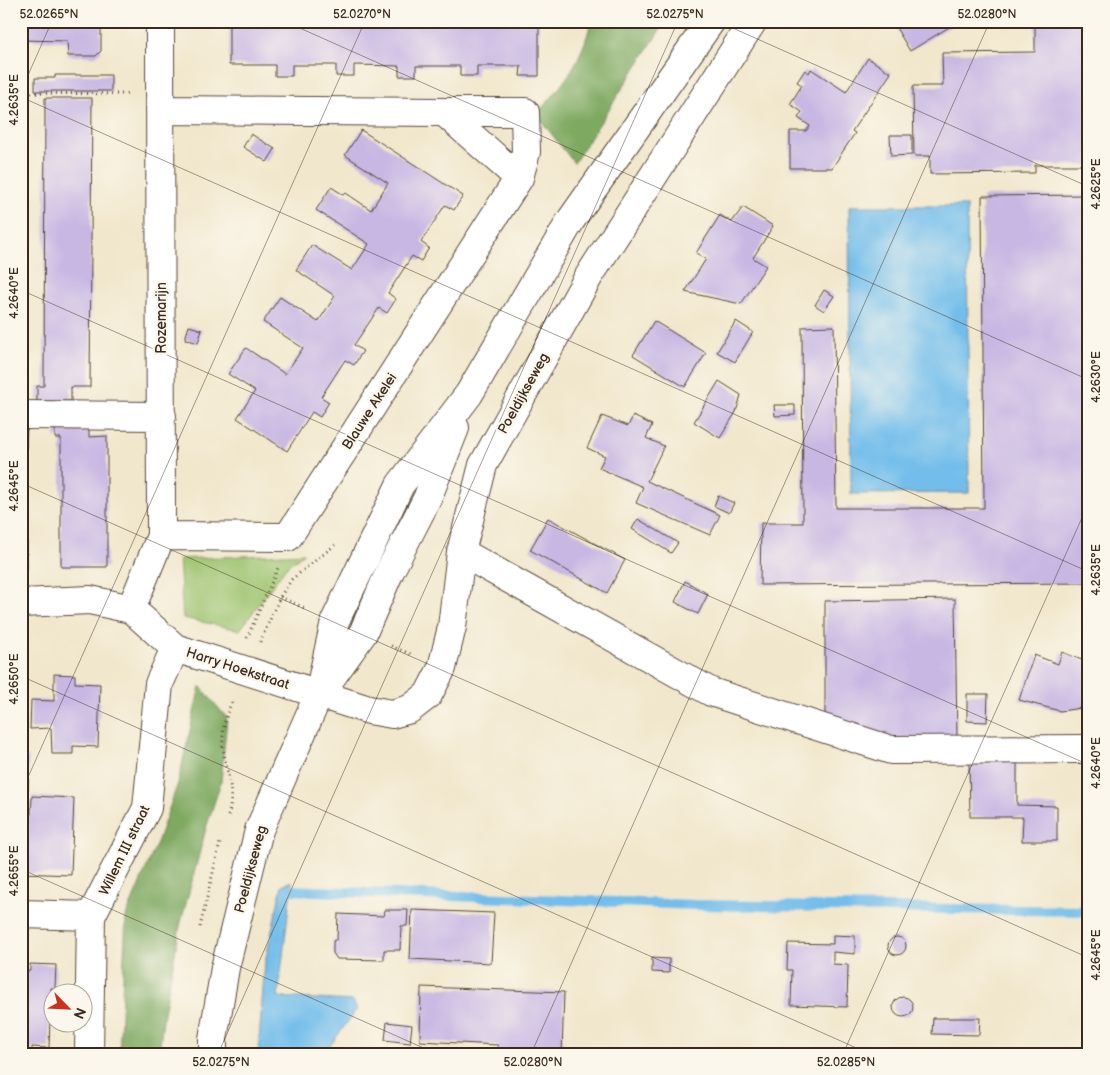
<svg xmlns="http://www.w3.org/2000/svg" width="1110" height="1075" font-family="'Balsamiq Sans',sans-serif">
<rect width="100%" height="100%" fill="#fbf7ec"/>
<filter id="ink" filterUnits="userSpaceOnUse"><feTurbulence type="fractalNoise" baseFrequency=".02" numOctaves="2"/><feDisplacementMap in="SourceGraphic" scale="10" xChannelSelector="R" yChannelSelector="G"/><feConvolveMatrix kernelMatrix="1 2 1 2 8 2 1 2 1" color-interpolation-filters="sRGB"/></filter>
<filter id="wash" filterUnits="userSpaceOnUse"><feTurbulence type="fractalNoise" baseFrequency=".0096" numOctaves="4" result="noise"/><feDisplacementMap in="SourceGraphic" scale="20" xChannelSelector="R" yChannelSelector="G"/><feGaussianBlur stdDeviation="1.12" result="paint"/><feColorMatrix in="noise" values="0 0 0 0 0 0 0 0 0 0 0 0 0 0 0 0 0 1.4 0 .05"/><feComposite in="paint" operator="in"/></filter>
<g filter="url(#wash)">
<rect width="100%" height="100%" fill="#f1e7cc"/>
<path fill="#9dc36e" stroke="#6c7646" d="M 304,553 L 287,566 L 240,630 L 183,618 L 179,559 Z"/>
<path fill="#7ea961" stroke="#5c6a40" d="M 591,21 L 666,21 L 574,163 L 536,114 C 563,87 583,59 591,21 Z
M 200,686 L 227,718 L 221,782 L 207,825 L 180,926 L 163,1019 L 159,1054 L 119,1054 L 126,916 L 158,840 L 178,783 Z"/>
<path fill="#72bdeb" stroke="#567484" d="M 849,206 L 967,206 L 969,493 L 851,494 Z
M 292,881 L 278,997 L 353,1001 L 357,1009 L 324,1054 L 258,1054 L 265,962 L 282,885 Z"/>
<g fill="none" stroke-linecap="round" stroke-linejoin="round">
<path stroke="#72bdeb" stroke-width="10" d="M 288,890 L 697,905 L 1089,911"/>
</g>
<g id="blocks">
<path fill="#c8b7e3" d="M 21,21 L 101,21 L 101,51 L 96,56 L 68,56 L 67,41 L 21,40 Z
M 229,21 L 354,21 L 354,23 L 416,21 L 416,23 L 446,23 L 446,21 L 539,21 L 539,76 L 520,76 L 521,66 L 477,66 L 477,76 L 460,76 L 460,66 L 416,66 L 416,76 L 399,76 L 399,66 L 354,65 L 354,76 L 336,76 L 336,65 L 292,65 L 292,76 L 275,76 L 275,65 L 229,65 Z
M 892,21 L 959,21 L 910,51 Z
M 1035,21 L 1089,21 L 1089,165 L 1035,165 L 1035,173 L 930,174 L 930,156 L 914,156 L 913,86 L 943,86 L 942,53 L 1035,52 Z
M 868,58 L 891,73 L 852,131 L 855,133 L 832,168 L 790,168 L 790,131 L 806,131 L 810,126 L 798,118 L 802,112 L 790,104 L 802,85 L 797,82 L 805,70 L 809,73 L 811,69 L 846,92 Z
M 55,75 L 111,75 L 111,91 L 35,91 L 35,78 L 55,78 Z
M 45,98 L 92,98 L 90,387 L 71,387 L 71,401 L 37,401 L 37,386 L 44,386 Z
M 361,130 L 463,196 L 454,210 L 445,205 L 421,242 L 429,248 L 421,261 L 412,256 L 388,293 L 396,299 L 387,313 L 379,308 L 354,345 L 363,351 L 354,365 L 345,360 L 321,397 L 329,402 L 320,417 L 312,412 L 287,451 L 237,418 L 255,391 L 228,374 L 246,348 L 285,374 L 303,348 L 263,322 L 280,297 L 318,322 L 335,296 L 296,270 L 312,245 L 352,270 L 369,244 L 316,210 L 331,187 L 344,195 L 346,193 L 371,210 L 388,183 L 345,155 Z
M 251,134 L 275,149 L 267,162 L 243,147 Z
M 890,135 L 912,135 L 912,155 L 891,156 Z
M 1089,195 L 1089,583 L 760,585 L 761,523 L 803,523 L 802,327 L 834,326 L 836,508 L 984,508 L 982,196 Z
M 743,207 L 773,226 L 753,258 L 766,266 L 741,304 L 685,292 L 706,259 L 696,253 L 720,215 L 732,222 Z
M 824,290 L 834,296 L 824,311 L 815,305 Z
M 654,321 L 706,353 L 685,387 L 633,355 Z
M 736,321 L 753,332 L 735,362 L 717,352 Z
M 189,326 L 202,330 L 198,343 L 185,339 Z
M 719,381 L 741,395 L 736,412 L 720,438 L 694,422 Z
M 774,405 L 795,405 L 795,415 L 775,416 Z
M 602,416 L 628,426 L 633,416 L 652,425 L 646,438 L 664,446 L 647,481 L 720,515 L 710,535 L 636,503 L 643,487 L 599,468 L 605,456 L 587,448 Z
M 55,421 L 89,421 L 89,437 L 107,436 L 107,567 L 61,567 L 61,438 L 55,438 Z
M 21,422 L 27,422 L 25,492 L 21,492 Z
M 718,496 L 734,503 L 729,513 L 714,506 Z
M 548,518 L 625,560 L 607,593 L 530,550 Z
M 638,519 L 678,543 L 671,553 L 632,529 Z
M 21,535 L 27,535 L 27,567 L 21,567 Z
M 685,581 L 708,594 L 698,614 L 675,602 Z
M 955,599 L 957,740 L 896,740 L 825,718 L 825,601 Z
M 1062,652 L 1089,663 L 1089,707 L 1060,711 L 1019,700 L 1034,655 L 1058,664 Z
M 54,674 L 75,675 L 75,683 L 100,684 L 98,747 L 73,746 L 73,754 L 52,754 L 51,728 L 30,729 L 31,700 L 54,701 Z
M 967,694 L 988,694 L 987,722 L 967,721 Z
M 21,756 L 29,757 L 28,791 L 21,791 Z
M 969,759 L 1017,759 L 1017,805 L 1057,806 L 1057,841 L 1022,841 L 1023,817 L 970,817 Z
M 32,796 L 74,798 L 71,875 L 21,873 L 21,814 L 31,814 Z
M 385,910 L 408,910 L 407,926 L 401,926 L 400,950 L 384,950 L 384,960 L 337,959 L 333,953 L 333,941 L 337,939 L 338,914 L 384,916 Z
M 412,910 L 494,913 L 491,963 L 410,959 Z
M 833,935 L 855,936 L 855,954 L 833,952 L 833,964 L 848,965 L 847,1007 L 791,1005 L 792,970 L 787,970 L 788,943 L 833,944 Z
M888 946a9 9 0 1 1 18 0a9 9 0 1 1-18 0Z
M 652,958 L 669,959 L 669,973 L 652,972 Z
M 30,964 L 56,965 L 55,988 L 51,988 L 49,1048 L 32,1047 L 32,1054 L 21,1054 L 21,971 L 30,971 Z
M 421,987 L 564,992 L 562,1054 L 498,1054 L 498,1045 L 420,1041 Z
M893 1007a10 10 0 1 1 20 0a10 10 0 1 1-20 0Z
M 933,1018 L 980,1018 L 979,1035 L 932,1034 Z
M 387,1022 L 412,1025 L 410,1043 L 385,1040 Z"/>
</g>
</g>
<g filter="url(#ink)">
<use href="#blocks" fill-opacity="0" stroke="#564638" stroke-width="1"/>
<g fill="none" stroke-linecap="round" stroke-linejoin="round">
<g stroke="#564638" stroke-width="30">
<path id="minor" d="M 160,110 L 444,112 L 519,178 L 288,537 L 161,536
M 444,112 L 525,112 L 526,152 L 519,178
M 21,415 L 162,416
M 461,552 L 711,692 L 891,750 L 1082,749
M 21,603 L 90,600 L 131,609 L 175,648 L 369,710 L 392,714 L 410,709 L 428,695 L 442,668 L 452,627 L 461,552 L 483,465 L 589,276 L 753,21
M 131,609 L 161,536 L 160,21
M 325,686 L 363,633 L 390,571 L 427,499 L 455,428
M 21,914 L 91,916
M 89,1054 L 91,916 L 147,808 L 159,684 L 175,648
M 213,1054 L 213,1039 L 225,968 L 259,830 L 319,694 L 335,621 L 400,485 L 469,394 L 571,220 L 711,21"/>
</g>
<path stroke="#564638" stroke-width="3" stroke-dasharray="1 4" stroke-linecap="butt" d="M 21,93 L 128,94
M 280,597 L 307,609
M 247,638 L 278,568
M 260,642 L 280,597 L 292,579 L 335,545
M 391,646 L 413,655
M 228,816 C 236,789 225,771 223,746 C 222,729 226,714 233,700
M 200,927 L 220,843"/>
<use href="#minor" stroke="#fff" stroke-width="28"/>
</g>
</g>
<path fill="none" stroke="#3b2a1e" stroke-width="1" stroke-opacity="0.45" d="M 284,21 L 1089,380M 717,21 L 1089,187M 21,91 L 52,21M 21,97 L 1089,572M 21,290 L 1089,765M 21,483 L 1089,958M 21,676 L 870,1054M 21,793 L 365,21M 21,869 L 437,1054M 218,1054 L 678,21M 531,1054 L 990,21M 843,1054 L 1089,502"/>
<g text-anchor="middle" stroke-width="5" stroke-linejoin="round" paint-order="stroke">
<g font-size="14" fill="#3b2a1e" stroke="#fbf7ec">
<text transform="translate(161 318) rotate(-90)" y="5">Rozemarijn</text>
<text transform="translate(523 393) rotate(-61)" y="5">Poeldijkseweg</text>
<text transform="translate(369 411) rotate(-57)" y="5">Blauwe Akelei</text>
<text transform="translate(238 668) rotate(18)" y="5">Harry Hoekstraat</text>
<text transform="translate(124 850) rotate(-64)" y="5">Willem III straat</text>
<text transform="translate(250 869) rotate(-75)" y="5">Poeldijkseweg</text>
</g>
</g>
<rect width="1110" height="1075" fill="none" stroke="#fbf7ec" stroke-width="55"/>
<g transform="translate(68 1008) rotate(114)"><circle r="24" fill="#fbf7ec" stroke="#aea59a"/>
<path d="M0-4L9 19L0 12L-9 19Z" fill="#c8321e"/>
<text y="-8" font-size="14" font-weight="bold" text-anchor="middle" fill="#3b2a1e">N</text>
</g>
<rect x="28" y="28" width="1054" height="1020" fill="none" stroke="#3b2a1e" stroke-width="2"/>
<g font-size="12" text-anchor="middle" fill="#3b2a1e">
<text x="49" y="18">52.0265°N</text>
<text x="362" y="18">52.0270°N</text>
<text x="675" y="18">52.0275°N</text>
<text x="987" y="18">52.0280°N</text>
<text transform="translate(14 100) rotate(-90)" y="4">4.2635°E</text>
<text transform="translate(1096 184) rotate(-90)" y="4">4.2625°E</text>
<text transform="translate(14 293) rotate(-90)" y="4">4.2640°E</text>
<text transform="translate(1096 377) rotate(-90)" y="4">4.2630°E</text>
<text transform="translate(14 486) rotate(-90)" y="4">4.2645°E</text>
<text transform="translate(1096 570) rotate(-90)" y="4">4.2635°E</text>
<text transform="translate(14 679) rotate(-90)" y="4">4.2650°E</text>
<text transform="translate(1096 763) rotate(-90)" y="4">4.2640°E</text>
<text transform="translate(14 871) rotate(-90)" y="4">4.2655°E</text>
<text transform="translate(1096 955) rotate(-90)" y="4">4.2645°E</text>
<text x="221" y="1066">52.0275°N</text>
<text x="533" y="1066">52.0280°N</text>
<text x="846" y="1066">52.0285°N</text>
</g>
</svg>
